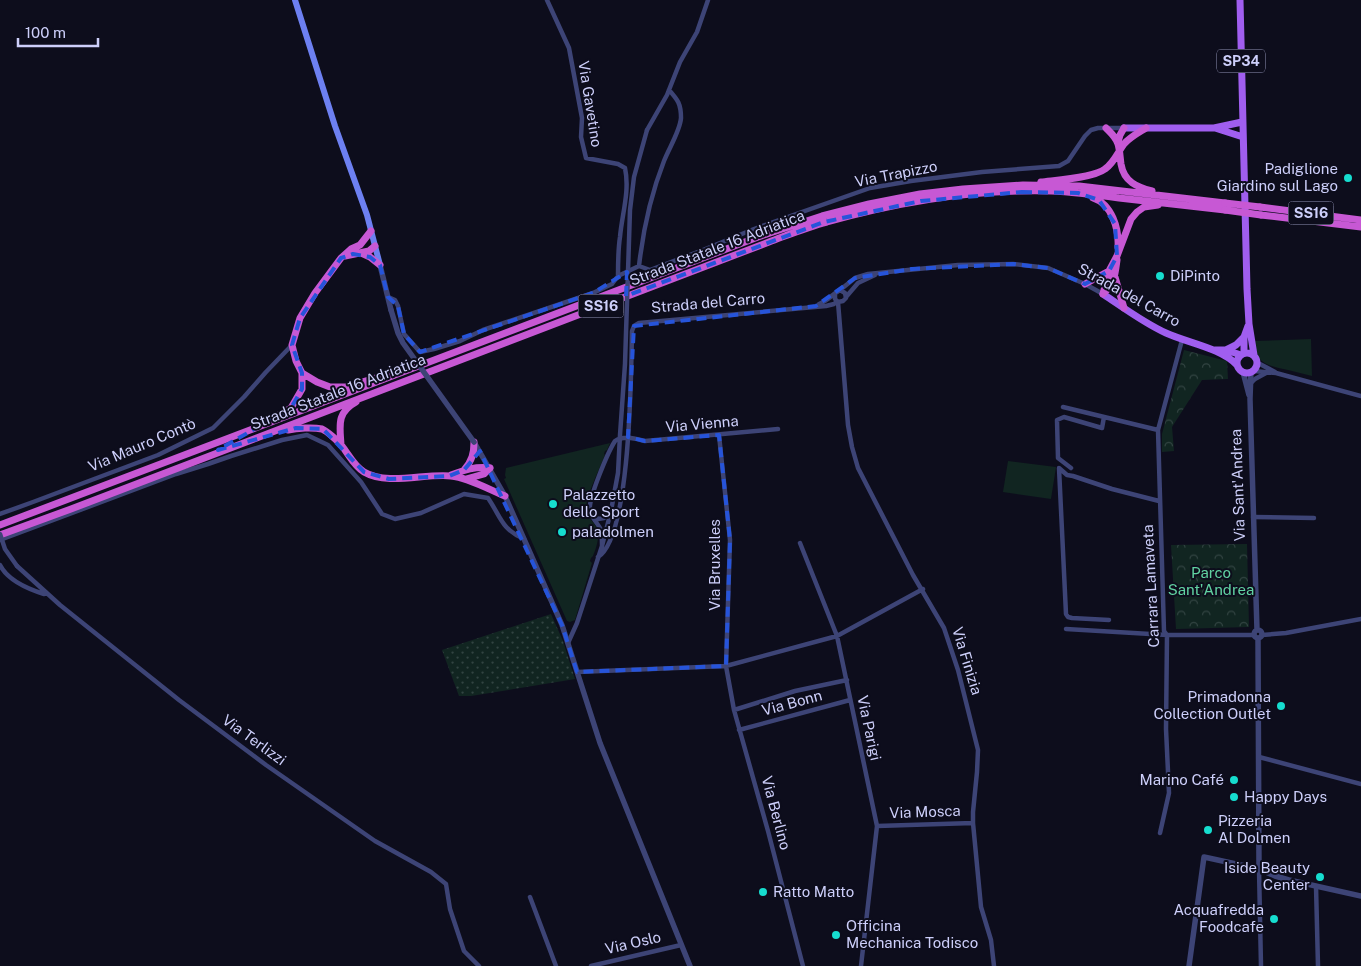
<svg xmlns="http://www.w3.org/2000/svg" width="1361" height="966" font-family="'Public Sans',sans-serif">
<defs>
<pattern id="grass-dots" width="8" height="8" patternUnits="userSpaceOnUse" patternTransform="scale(1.25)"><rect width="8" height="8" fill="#112521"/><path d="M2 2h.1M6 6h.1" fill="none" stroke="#324442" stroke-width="1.8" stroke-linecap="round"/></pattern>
<pattern id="forest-crowns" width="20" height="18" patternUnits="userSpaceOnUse" patternTransform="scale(1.25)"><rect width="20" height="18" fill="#112521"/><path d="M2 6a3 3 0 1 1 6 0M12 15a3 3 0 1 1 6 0" fill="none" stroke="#324442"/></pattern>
</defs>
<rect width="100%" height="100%" fill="#0d0d1c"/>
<path fill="url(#grass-dots)" d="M 551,614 L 563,641 L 575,679 L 471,696 L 459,696 L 442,650 Z"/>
<path fill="url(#forest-crowns)" d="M 1184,350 L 1227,361 L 1228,379 L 1202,380 L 1172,427 L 1174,451 L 1162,452 L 1162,434 Z
M 1247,544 L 1249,627 L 1176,629 L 1171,545 Z"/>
<path fill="#112521" d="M 1311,339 L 1312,376 C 1304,374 1296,372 1288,370 C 1270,366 1253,364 1255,341 Z
M 610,443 L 607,450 L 605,451 L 604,454 L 605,455 C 600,468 586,496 586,508 C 586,517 594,521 597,529 C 600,538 596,548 593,556 L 591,558 L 590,561 L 592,563 L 575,620 L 570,622 L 567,621 L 504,479 L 506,478 L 505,475 L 506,468 Z
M 1008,461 L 1056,467 L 1051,499 L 1003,492 Z"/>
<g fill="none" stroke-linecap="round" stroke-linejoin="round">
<path stroke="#3d4476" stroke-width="4.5" d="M 547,0 L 569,48 L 582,118 L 581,137 L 586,158 L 618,164 L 625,168 C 630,191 622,214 620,237 C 618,250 618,263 618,276
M 647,130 L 667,95 L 680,62 L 697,32 L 708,0
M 639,266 L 650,270 L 703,250 L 754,229 L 870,188 L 911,181 L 982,172 L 1059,166 L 1068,161 L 1085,136 L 1091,130 L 1098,128 L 1124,128
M 639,266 C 643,231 651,194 664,161 C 669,148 680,131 681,118 C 681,104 678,100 669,90
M 840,290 L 855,278 L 868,274 L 958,265 L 1013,264 L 1048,268 L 1085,284 L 1103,294
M 388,297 L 395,300 L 398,306 L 404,334 L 420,352 L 434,349 L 460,341 L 483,330 L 593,293 L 612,284 L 618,276 L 639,266
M 846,297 L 858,283 L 875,275
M 838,302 L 848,425 L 852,447 L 858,468 L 913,575 L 944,628 L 958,670 L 978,750 L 977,772 L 973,812 L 973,823 L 981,907 L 991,940 L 994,966
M 819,304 C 827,301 833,294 840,290 L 845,293 L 846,298 L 843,301 L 838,302 L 835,299 L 835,294
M 1258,363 L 1275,372
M 1254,371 L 1276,373 L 1361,396
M 1251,383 L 1255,379 L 1266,373
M 1063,407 L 1158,430
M 719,435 L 730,540 L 726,666 L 734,710 L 768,831 L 803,966
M 1071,468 L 1058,458 L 1057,420 L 1064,417 L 1102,428 L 1104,417
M 0,514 L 33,502 L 158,455 L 213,428 L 244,397 L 266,372 L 292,345
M 592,514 L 598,519 L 604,518 L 610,512
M 1253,517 L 1314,518
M 0,540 L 176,474 L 208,464 L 231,456 L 282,440 L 307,435 L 328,445 L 361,482 L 382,514 L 395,519 L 421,513 L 464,494 L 488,498 C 501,517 501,529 524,539
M 800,543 L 837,636 L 877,826 L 861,966
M 602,546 C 602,541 602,535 601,530 C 598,523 591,518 590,510 C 588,499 608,452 615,441 C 624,435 636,439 645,441 L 778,429
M 598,557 C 631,537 631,371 632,331 L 634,326 L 639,323 L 826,306 L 834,304 L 837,301
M 0,565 C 8,581 28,589 44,594
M 17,566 L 60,605 L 179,700 L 266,765 L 375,841 L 431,872 L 446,884 L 450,909 L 464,951 L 479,966
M 1109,620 L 1072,618 L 1068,617 L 1066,614 L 1059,468 L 1067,475 L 1073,476 L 1112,489 L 1159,501
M 1066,629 L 1167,635 L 1253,635
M 1262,635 L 1286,633 L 1361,619
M 568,643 L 577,623 L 602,546 L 611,511
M 577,672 L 726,666 L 837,636 L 923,589
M 734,710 L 795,691 L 847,680
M 739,730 L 850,700
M 1259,757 L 1361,784
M 877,826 L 973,823
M 1160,833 L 1169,793 L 1166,729 L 1167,635 L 1164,631 L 1158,430 L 1182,340
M 1259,869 L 1261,966
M 1316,886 L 1318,966
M 530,897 L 556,966
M 591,966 L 681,945"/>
<path stroke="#3d4476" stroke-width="5.5" d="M 380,265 L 391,310
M 1243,372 L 1249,395
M 1251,372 L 1250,399 L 1257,630
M 474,442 L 505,496 L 562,625 L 600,743 L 690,966
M1254 634a4 4 0 1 1 8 0a4 4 0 1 1-8 0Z
M 1258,639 L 1259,869
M 1189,966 L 1204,857 L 1259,869 L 1275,876 L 1289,880 L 1361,896"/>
<path stroke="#6d80f1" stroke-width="6" d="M 295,0 L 335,126 L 367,215 L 380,265"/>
<path stroke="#a05eef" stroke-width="7" d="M 1240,0 L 1247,289 L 1249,324 L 1254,355
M 1124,128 L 1214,128 L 1242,122
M 1215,128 L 1243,137
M 1103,294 C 1124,308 1144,323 1166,333 C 1188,343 1221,348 1237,365
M 1215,350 L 1226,350 L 1241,355
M 1226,350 L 1236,345 L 1244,337
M1237 363a10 10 0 1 1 20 0a10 10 0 1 1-20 0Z
M 1244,353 L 1244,337 L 1248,326"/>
<path stroke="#c758d4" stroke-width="7" d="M 1106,128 C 1111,133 1116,137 1118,144 C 1120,151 1120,157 1121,164 C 1124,182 1137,187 1152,191
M 1118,142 L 1120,135 L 1124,128
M 1041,182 C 1057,180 1093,178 1105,169 C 1114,163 1118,152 1124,144 C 1130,137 1138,133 1146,128
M 1093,198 C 1112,204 1119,229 1118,247
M 1260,207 L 1361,220
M 1261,215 L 1361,227
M 371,231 L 360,245 L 351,249 L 341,258 L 315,293 L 300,318 L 292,345 L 296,361 L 302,373 L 317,382 L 330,387 L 345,387 L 396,372
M 361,253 L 370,257 L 380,265
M 345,256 L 369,251 L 375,246
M 1115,277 L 1124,308
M 1085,284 L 1109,271
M 1104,293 C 1115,282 1115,275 1117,260
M 1103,294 L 1109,271 L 1117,256 L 1131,219 L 1137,212 L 1144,207 L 1158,205
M 272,419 L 291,408 L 302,389 L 302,373
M 288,430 C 297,428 313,427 322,429 C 327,431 339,442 342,446 C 349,455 354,466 364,472 C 388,486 425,473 451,476 C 469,478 488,489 505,496
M 341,445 C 340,426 336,413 356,402
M 464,470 C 472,461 474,453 474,442
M 451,475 C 464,470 476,466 490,468
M 466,479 L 484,474 L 490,468
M 0,525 L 758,237 L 822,216 L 869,204 L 920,194 L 963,189 L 1023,185 L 1079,186 L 1225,203
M 0,535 L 71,509 L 769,242 C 788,235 807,227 827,222 C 898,202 977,189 1051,191 C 1074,192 1097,195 1119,198 C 1154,202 1190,206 1225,210"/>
<path stroke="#3d4476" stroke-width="4.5" d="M 611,511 L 618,473 L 620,435 L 625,364 L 630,210 L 634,177 L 647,130
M 0,534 L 5,549 L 17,566"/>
<path stroke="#3d4476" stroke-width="5.5" d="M 391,310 L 398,333 L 403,343 L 474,442"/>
<path stroke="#c758d4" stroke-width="7" d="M 1225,203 L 1260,207
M 1225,210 L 1261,215"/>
</g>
<path fill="none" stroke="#2654da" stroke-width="4" stroke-dasharray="10 6" stroke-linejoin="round" d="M 1022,192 L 1078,193 L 1099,200 L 1115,224 L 1117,256 L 1109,271 L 1085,284 L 1048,268 L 1013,264 L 912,269 L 855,278 L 816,306 L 634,326 L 628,437 L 645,441 L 719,435 L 730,540 L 726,666 L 577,672 L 562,625 L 480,451 L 464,470 L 449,476 L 389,479 L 364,472 L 323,429 L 296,428 L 218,450 L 291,408 L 302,389 L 302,373 L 292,345 L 300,318 L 341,258 L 353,254 L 370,257 L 380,265 L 388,297 L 398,306 L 404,334 L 420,352 L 593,293 L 627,272 L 626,296 L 824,222 L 921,201 Z"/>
<g fill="#16ddcf" stroke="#0d0d1c" stroke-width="2">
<circle cx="1348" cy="178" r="5"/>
<circle cx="1160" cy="276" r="5"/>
<circle cx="553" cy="504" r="5"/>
<circle cx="562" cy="532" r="5"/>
<circle cx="1281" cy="706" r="5"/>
<circle cx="1234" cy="780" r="5"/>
<circle cx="1234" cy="797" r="5"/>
<circle cx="1208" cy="830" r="5"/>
<circle cx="1320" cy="877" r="5"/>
<circle cx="763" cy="892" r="5"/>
<circle cx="1274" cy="919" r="5"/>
<circle cx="836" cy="935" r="5"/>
</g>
<g text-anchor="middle" stroke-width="4" stroke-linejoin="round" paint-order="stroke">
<g fill="#0d0d1c" stroke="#9395b7" stroke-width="1">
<rect x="1217" y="49.5" width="48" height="23" rx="4"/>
<rect x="1288.5" y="201.5" width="45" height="23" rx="4"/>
<rect x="578.5" y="294.5" width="45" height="23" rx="4"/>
</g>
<g font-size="14" font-weight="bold" fill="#cdcffa">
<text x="1241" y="66">SP34</text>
<text x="1311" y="218">SS16</text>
<text x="601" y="311">SS16</text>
</g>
<g font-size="15" fill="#cdcffa" stroke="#0d0d1c">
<text transform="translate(590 104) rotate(81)" y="5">Via Gavetino</text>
<text transform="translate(896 174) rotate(-11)" y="5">Via Trapizzo</text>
<text transform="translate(717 248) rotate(-21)" y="5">Strada Statale 16 Adriatica</text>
<text transform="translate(1129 295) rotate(29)" y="5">Strada del Carro</text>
<text transform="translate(708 303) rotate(-5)" y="5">Strada del Carro</text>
<text transform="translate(338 392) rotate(-21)" y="5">Strada Statale 16 Adriatica</text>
<text transform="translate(702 424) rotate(-5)" y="5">Via Vienna</text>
<text transform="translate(142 445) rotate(-23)" y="5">Via Mauro Contò</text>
<text transform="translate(1238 485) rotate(-92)" y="5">Via Sant'Andrea</text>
<text transform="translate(715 565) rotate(-90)" y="5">Via Bruxelles</text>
<text transform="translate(1151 586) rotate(-93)" y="5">Carrara Lamaveta</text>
<text transform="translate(967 661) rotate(73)" y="5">Via Finizia</text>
<text transform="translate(792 703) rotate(-15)" y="5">Via Bonn</text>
<text transform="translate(869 728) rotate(78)" y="5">Via Parigi</text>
<text transform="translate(254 740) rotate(36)" y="5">Via Terlizzi</text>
<text transform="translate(925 812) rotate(-2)" y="5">Via Mosca</text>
<text transform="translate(776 813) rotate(75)" y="5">Via Berlino</text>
<text transform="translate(633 943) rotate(-13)" y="5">Via Oslo</text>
</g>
<g font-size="15" fill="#cdcffa" stroke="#0d0d1c" text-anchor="start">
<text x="1338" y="174" text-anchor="end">Padiglione<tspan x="1338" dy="17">Giardino sul Lago</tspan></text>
<text x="1170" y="281">DiPinto</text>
<text x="563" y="500">Palazzetto<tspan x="563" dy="17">dello Sport</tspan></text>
<text x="572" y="537">paladolmen</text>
<text x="1271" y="702" text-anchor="end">Primadonna<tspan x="1271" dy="17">Collection Outlet</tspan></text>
<text x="1224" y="785" text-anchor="end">Marino Café</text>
<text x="1244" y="802">Happy Days</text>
<text x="1218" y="826">Pizzeria<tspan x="1218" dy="17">Al Dolmen</tspan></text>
<text x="1310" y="873" text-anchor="end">Iside Beauty<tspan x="1310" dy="17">Center</tspan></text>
<text x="773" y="897">Ratto Matto</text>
<text x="1264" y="915" text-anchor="end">Acquafredda<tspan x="1264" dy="17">Foodcafe</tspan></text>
<text x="846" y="931">Officina<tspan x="846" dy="17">Mechanica Todisco</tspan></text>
</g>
<g font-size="15" fill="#61d2a2" stroke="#0d0d1c">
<text x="1211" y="578">Parco<tspan x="1211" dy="17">Sant'Andrea</tspan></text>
</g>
</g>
<path d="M18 38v8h80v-8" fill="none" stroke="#cdcffa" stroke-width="2.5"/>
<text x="25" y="38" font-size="15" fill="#cdcffa" stroke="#0d0d1c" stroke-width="4" paint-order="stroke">100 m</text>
</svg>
